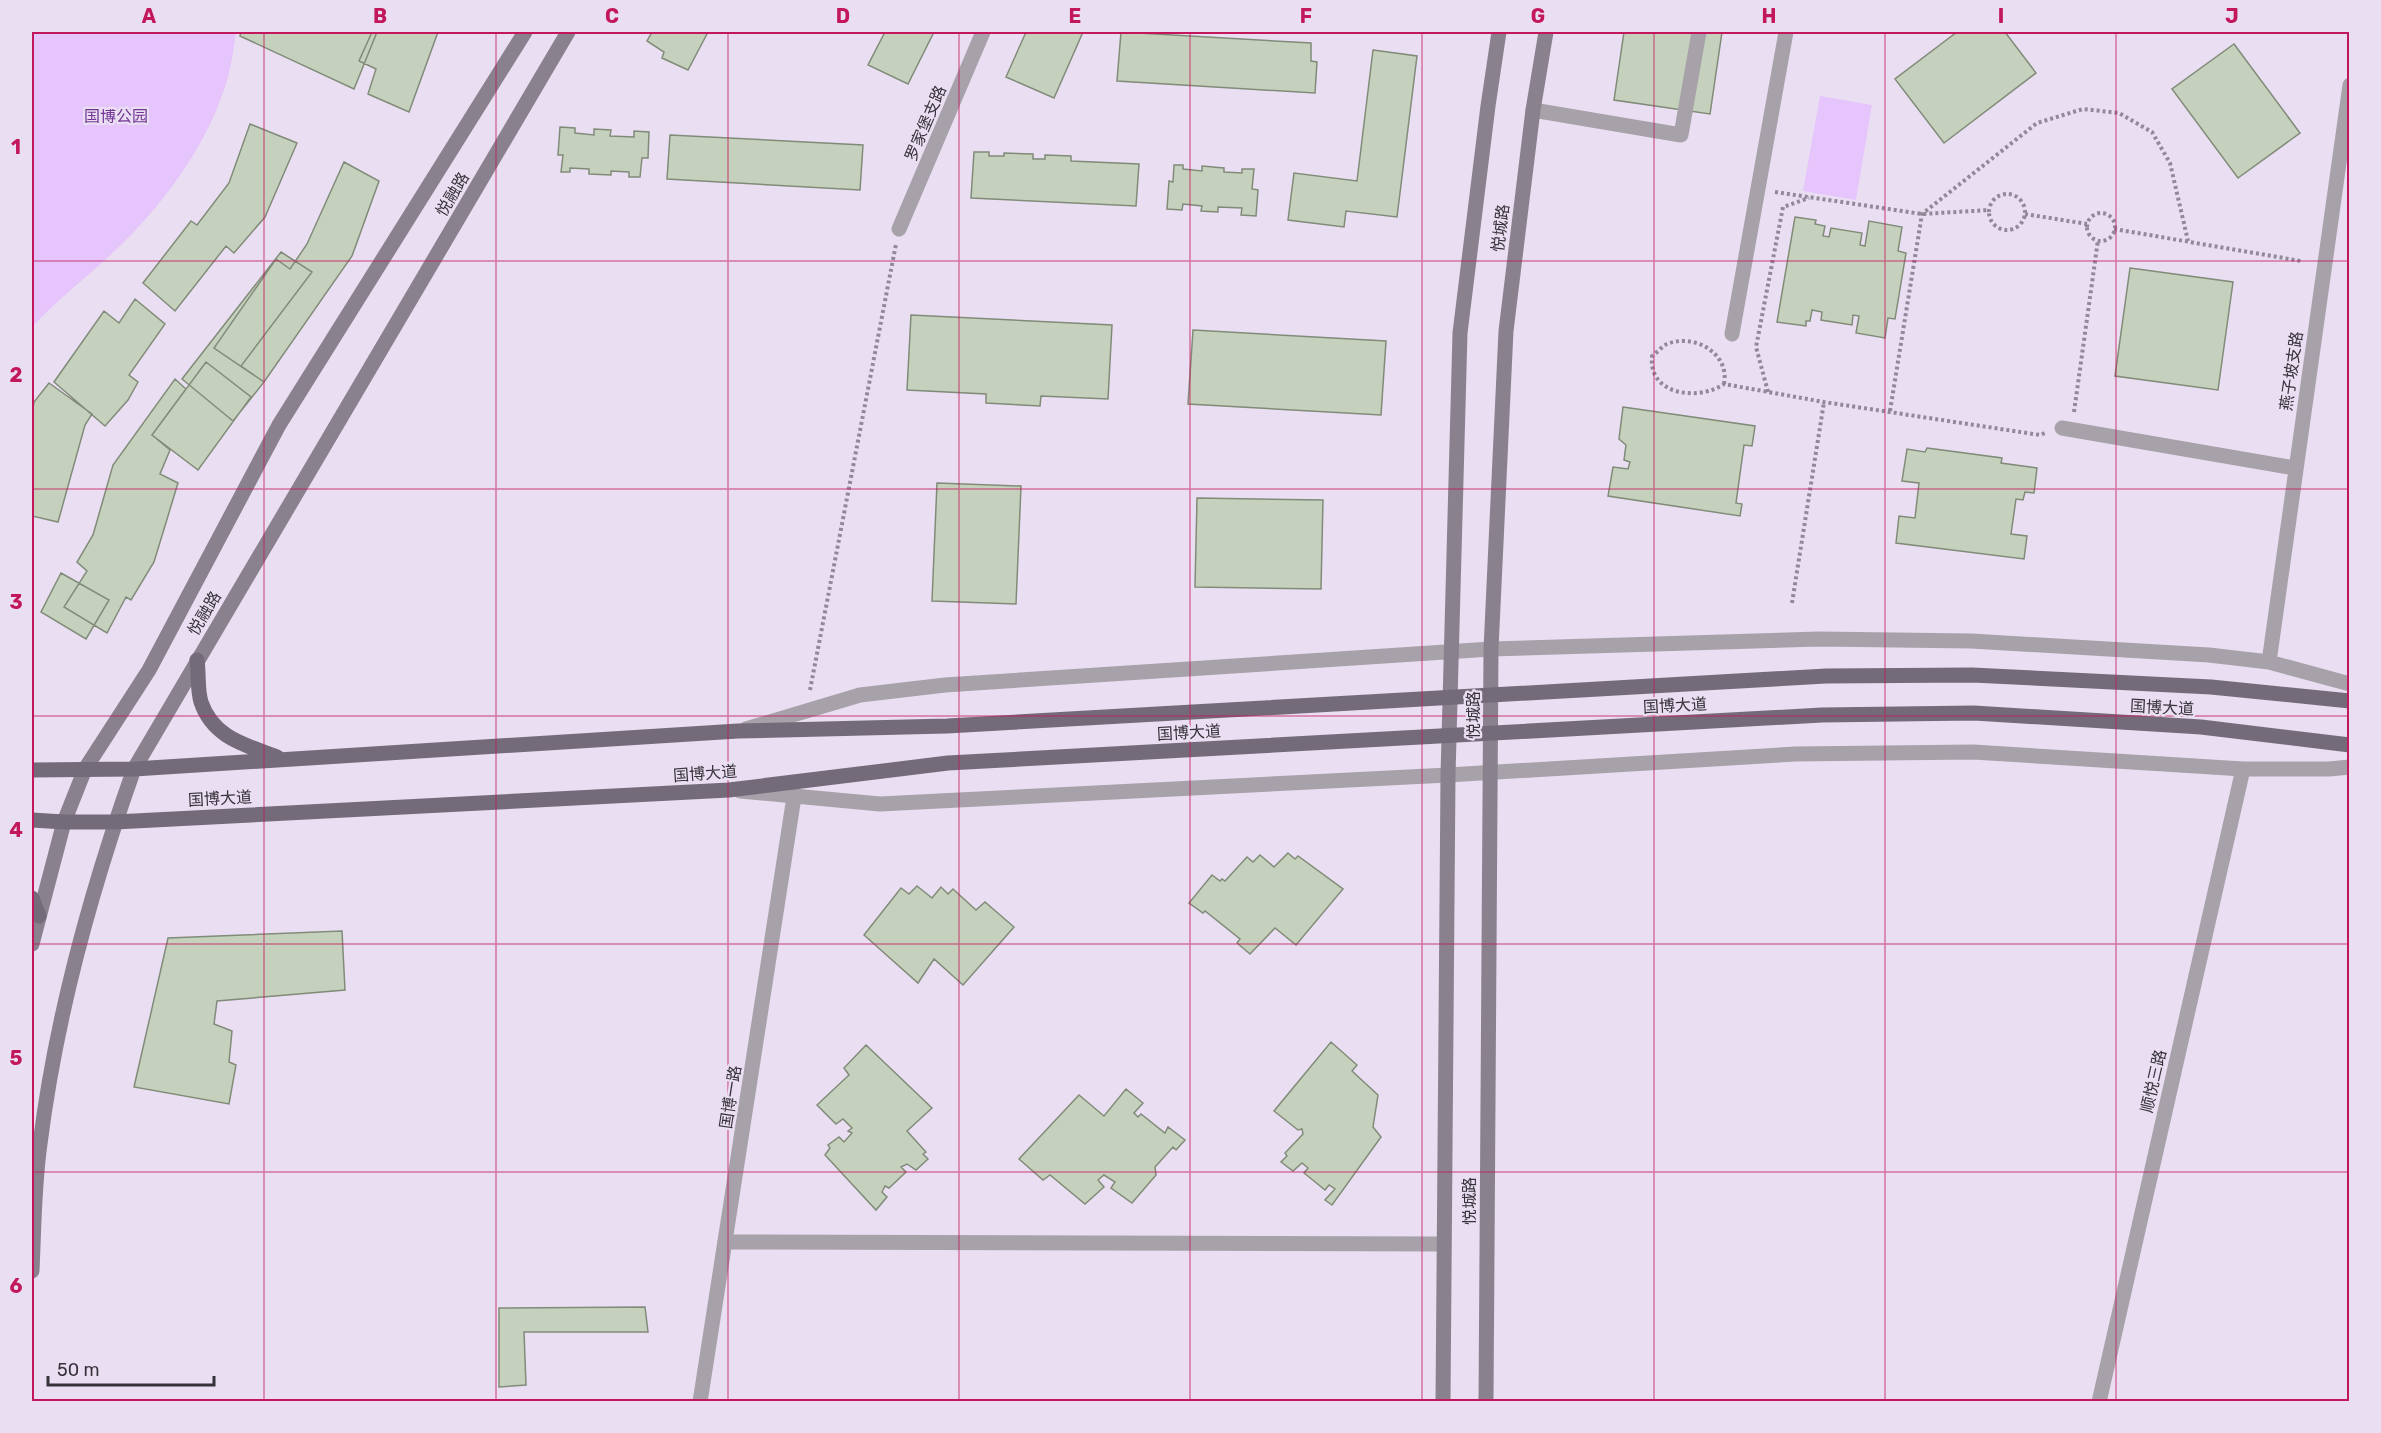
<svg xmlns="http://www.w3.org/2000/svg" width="2381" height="1433" font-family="Rubik,'Noto Sans SC',sans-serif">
<rect width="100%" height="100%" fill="#eadff2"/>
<path fill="#e5c5fb" d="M 32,32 L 236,32 C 234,46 232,62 228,77 C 210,141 167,200 120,246 C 91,274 60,297 32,327 Z
M 1820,96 L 1872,105 L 1856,200 L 1803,191 Z"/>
<path fill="#c6d1bd" stroke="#818b79" stroke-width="1.5" d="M 241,32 L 377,32 L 354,89 L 240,36 Z
M 372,32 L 438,32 L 409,112 L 368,94 L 376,69 L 359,61 Z
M 652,32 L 708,32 L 688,70 L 662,58 L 664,52 L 647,41 Z
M 885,32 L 934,32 L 908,84 L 868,65 Z
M 1026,32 L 1083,32 L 1054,98 L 1006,77 Z
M 1121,32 L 1311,43 L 1311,61 L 1317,62 L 1315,93 L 1117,81 Z
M 1624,32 L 1722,32 L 1710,114 L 1614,100 Z
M 1957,32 L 2005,32 L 2036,73 L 1944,143 L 1895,79 Z
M 2234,44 L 2300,133 L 2238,178 L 2172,89 Z
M 1373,50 L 1417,56 L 1397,217 L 1346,211 L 1344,227 L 1288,220 L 1294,173 L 1357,181 Z
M 250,124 L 297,143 L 265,217 L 234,253 L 226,246 L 175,311 L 143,283 L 191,221 L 197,225 L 229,183 Z
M 560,127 L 575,128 L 575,133 L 594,135 L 594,129 L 611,130 L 610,136 L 634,137 L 634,131 L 649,132 L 648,158 L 642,158 L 640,177 L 629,177 L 629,172 L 611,171 L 611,175 L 589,174 L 589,169 L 570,168 L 570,172 L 561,172 L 563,155 L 558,155 Z
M 670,135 L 863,145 L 860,190 L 667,179 Z
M 974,152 L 989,152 L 989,156 L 1004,156 L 1004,153 L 1033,154 L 1033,159 L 1045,159 L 1045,155 L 1071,156 L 1071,161 L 1139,164 L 1136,206 L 971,198 Z
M 344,162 L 379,181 L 352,256 L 264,382 L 214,348 L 276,259 L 290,269 L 307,244 Z
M 1174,165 L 1183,165 L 1183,169 L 1202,171 L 1202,166 L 1224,168 L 1224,172 L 1242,173 L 1242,169 L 1254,169 L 1252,189 L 1258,190 L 1256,216 L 1241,215 L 1242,208 L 1218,207 L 1218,212 L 1201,211 L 1202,206 L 1183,204 L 1182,210 L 1167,209 L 1169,181 L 1173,182 Z
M 1795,217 L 1816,220 L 1815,224 L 1825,226 L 1823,236 L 1829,237 L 1831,228 L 1862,233 L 1860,245 L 1865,246 L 1869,221 L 1902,227 L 1898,251 L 1906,253 L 1895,319 L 1888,318 L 1885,338 L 1856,333 L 1859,316 L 1853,315 L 1852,325 L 1821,320 L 1822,312 L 1812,310 L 1810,321 L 1806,321 L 1806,326 L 1777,322 Z
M 281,252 L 312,272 L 241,366 L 264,382 L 233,421 L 182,379 Z
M 2130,268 L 2233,282 L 2218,390 L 2115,376 Z
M 135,299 L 165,324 L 129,375 L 138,382 L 128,400 L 105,426 L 54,382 L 104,311 L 119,323 Z
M 911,315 L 1112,325 L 1108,399 L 1041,396 L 1040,406 L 986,403 L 986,394 L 907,390 Z
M 1193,330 L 1386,341 L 1381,415 L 1188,404 Z
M 206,362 L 251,397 L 198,470 L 152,435 Z
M 175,379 L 186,389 L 152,435 L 170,450 L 160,474 L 178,483 L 154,562 L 131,600 L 126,597 L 107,633 L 64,607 L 87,571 L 77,562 L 93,535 L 113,465 Z
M 49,383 L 92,414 L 85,425 L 58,522 L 32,516 L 32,415 L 34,402 Z
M 1623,407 L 1755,426 L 1752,446 L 1744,445 L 1736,503 L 1742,504 L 1740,516 L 1608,496 L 1613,467 L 1628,469 L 1630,462 L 1624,460 L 1626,445 L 1619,439 Z
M 1927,448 L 2002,458 L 2001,463 L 2037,468 L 2034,493 L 2025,492 L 2023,500 L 2016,499 L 2011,534 L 2027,536 L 2024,559 L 1896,543 L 1899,516 L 1915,518 L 1919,483 L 1902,481 L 1907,449 L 1925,452 Z
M 937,483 L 1021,486 L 1016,604 L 932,601 Z
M 1197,498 L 1323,500 L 1321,589 L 1195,587 Z
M 61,573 L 109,600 L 86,639 L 41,612 Z
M 1288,853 L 1295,859 L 1298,856 L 1343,889 L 1296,945 L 1275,928 L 1250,954 L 1237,943 L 1240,939 L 1205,911 L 1203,913 L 1189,903 L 1212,875 L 1220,881 L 1222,879 L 1225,881 L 1247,857 L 1253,862 L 1260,855 L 1274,867 Z
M 917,886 L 932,898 L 941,887 L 948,894 L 953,889 L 976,910 L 985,902 L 1014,927 L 963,985 L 934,959 L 918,983 L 864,935 L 901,888 L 909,894 Z
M 342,931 L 345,990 L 217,1001 L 214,1024 L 232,1031 L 229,1062 L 236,1065 L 229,1104 L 134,1087 L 168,938 Z
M 1331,1042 L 1357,1065 L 1352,1071 L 1378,1095 L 1373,1127 L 1381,1137 L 1332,1205 L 1325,1200 L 1335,1189 L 1329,1185 L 1325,1190 L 1304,1173 L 1308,1168 L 1302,1163 L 1293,1171 L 1281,1162 L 1287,1156 L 1285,1153 L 1303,1134 L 1302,1129 L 1298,1130 L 1274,1111 Z
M 866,1045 L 932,1108 L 907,1131 L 926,1152 L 923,1154 L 928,1159 L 916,1170 L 907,1164 L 901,1167 L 906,1172 L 889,1188 L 885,1186 L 882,1192 L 887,1197 L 876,1210 L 825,1155 L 830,1148 L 828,1145 L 839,1137 L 844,1142 L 852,1133 L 848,1131 L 852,1128 L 843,1119 L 836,1124 L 817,1105 L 849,1075 L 844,1068 Z
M 1126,1089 L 1143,1103 L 1134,1113 L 1138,1117 L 1141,1114 L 1165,1133 L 1168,1127 L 1185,1140 L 1176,1150 L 1173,1147 L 1155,1167 L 1156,1175 L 1132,1203 L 1111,1188 L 1115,1182 L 1104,1175 L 1098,1180 L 1104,1187 L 1085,1204 L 1050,1175 L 1043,1180 L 1019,1159 L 1079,1095 L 1104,1116 Z
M 645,1307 L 648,1332 L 524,1332 L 526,1385 L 499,1387 L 499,1308 Z"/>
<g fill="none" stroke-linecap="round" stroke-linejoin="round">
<path stroke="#918997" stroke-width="4" stroke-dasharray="3 3" stroke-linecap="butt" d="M 1775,192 L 1922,214 L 1989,210
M1989 212a18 18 0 1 1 36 0a18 18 0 1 1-36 0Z
M2087 227a14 14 0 1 1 28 0a14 14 0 1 1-28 0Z
M 2025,214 L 2087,224
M 2114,229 L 2301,261
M 1724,384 C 1730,353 1694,333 1667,344 C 1662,346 1657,353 1652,356 C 1648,396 1699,401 1724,384 L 1824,402 L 2040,435 L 2045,433
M 1768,392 L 1756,347 L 1783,207 L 1809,198
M 1890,411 L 1922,214 L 2037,123 L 2083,109 L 2119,113 L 2152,132 L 2170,163 L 2188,241
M 2074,412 L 2098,240
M 1792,603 L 1824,402
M 810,690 L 896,244"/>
<path stroke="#a7a2aa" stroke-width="15" d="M 1533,110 L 1681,135 L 1699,32
M 899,229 L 983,32
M 1732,334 L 1786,32
M 2062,428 L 2295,468
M 725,1242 L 1444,1244"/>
<path stroke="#a7a2aa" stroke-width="15" d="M 2269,662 L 2350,85
M 746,729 L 860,695 L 945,685 L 1491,649 L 1819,639 L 1971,641 L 2209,655 L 2269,662 L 2350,684
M 740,791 L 880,804 L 1448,775 L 1795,754 L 1973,752 L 2243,769 L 2329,769 L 2350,767
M 700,1402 L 794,797
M 2099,1402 L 2243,769"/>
<path stroke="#89828e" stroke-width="15" d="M 32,944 L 64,822 L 85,769 L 149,670 L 279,425 L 525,32
M 32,1271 C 34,1229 34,1186 40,1144 C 56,1016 91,890 134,769 L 568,32
M 1443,1402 L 1448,775 L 1460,333 L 1488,106 L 1499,32
M 1486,1402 L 1491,649 L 1506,331 L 1533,110 L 1546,32"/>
<path stroke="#746b7a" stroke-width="15" d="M 197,660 C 199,673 197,689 201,702 C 213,738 246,745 277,757
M 32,770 L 134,769 L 738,731 L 947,726 L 1826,676 L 1972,675 L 2211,687 L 2350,701
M 32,820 L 64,822 L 115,822 L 729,790 L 948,763 L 1822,715 L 1974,713 L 2201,727 L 2350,745
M 32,898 L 39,916"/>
</g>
<path fill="none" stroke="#c2185b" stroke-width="1.5" stroke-opacity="0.55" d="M 264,32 L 264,1402M 496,32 L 496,1402M 728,32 L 728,1402M 959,32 L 959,1402M 1190,32 L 1190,1402M 1422,32 L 1422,1402M 1654,32 L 1654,1402M 1885,32 L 1885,1402M 2116,32 L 2116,1402M 32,261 L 2350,261M 32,489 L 2350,489M 32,716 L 2350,716M 32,944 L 2350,944M 32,1172 L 2350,1172"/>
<g text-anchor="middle" stroke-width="4.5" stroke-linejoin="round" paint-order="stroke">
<g font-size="16" fill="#723695" stroke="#eadff2">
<text x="116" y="122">国博公园</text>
</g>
<g font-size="16" fill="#36323a" stroke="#eadff2">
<text transform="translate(925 123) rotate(-67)" y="6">罗家堡支路</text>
<text transform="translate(452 194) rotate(-59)" y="6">悦融路</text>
<text transform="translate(1500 228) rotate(-83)" y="6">悦城路</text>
<text transform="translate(2291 371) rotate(-82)" y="6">燕子坡支路</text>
<text transform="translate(204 613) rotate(-59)" y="6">悦融路</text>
<text transform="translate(1675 705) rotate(-3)" y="6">国博大道</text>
<text transform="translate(2162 707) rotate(3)" y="6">国博大道</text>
<text transform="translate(1473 715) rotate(-90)" y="6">悦城路</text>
<text transform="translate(1189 732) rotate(-3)" y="6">国博大道</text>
<text transform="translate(705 773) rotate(-4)" y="6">国博大道</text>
<text transform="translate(220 798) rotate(-3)" y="6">国博大道</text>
<text transform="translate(2153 1081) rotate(-77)" y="6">顺悦三路</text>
<text transform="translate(730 1097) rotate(-81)" y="6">国博一路</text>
<text transform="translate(1469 1201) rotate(-90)" y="6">悦城路</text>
</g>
</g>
<rect width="2381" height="1433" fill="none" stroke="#eadff2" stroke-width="66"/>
<path d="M48 1376v9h166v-9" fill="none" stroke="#36323a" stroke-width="3"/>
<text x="57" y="1376" font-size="18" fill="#36323a" stroke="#eadff2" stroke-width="4.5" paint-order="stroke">50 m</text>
<rect x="33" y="33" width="2315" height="1367" fill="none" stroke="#c2185b" stroke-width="2"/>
<g font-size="20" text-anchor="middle" font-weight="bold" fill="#c2185b">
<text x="149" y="23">A</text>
<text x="380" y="23">B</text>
<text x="612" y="23">C</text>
<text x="843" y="23">D</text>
<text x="1075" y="23">E</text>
<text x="1306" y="23">F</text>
<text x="1538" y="23">G</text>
<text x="1769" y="23">H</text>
<text x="2001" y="23">I</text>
<text x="2232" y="23">J</text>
<text x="16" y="154">1</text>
<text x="16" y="382">2</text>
<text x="16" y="609">3</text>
<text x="16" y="837">4</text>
<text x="16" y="1065">5</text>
<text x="16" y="1293">6</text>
</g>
</svg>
